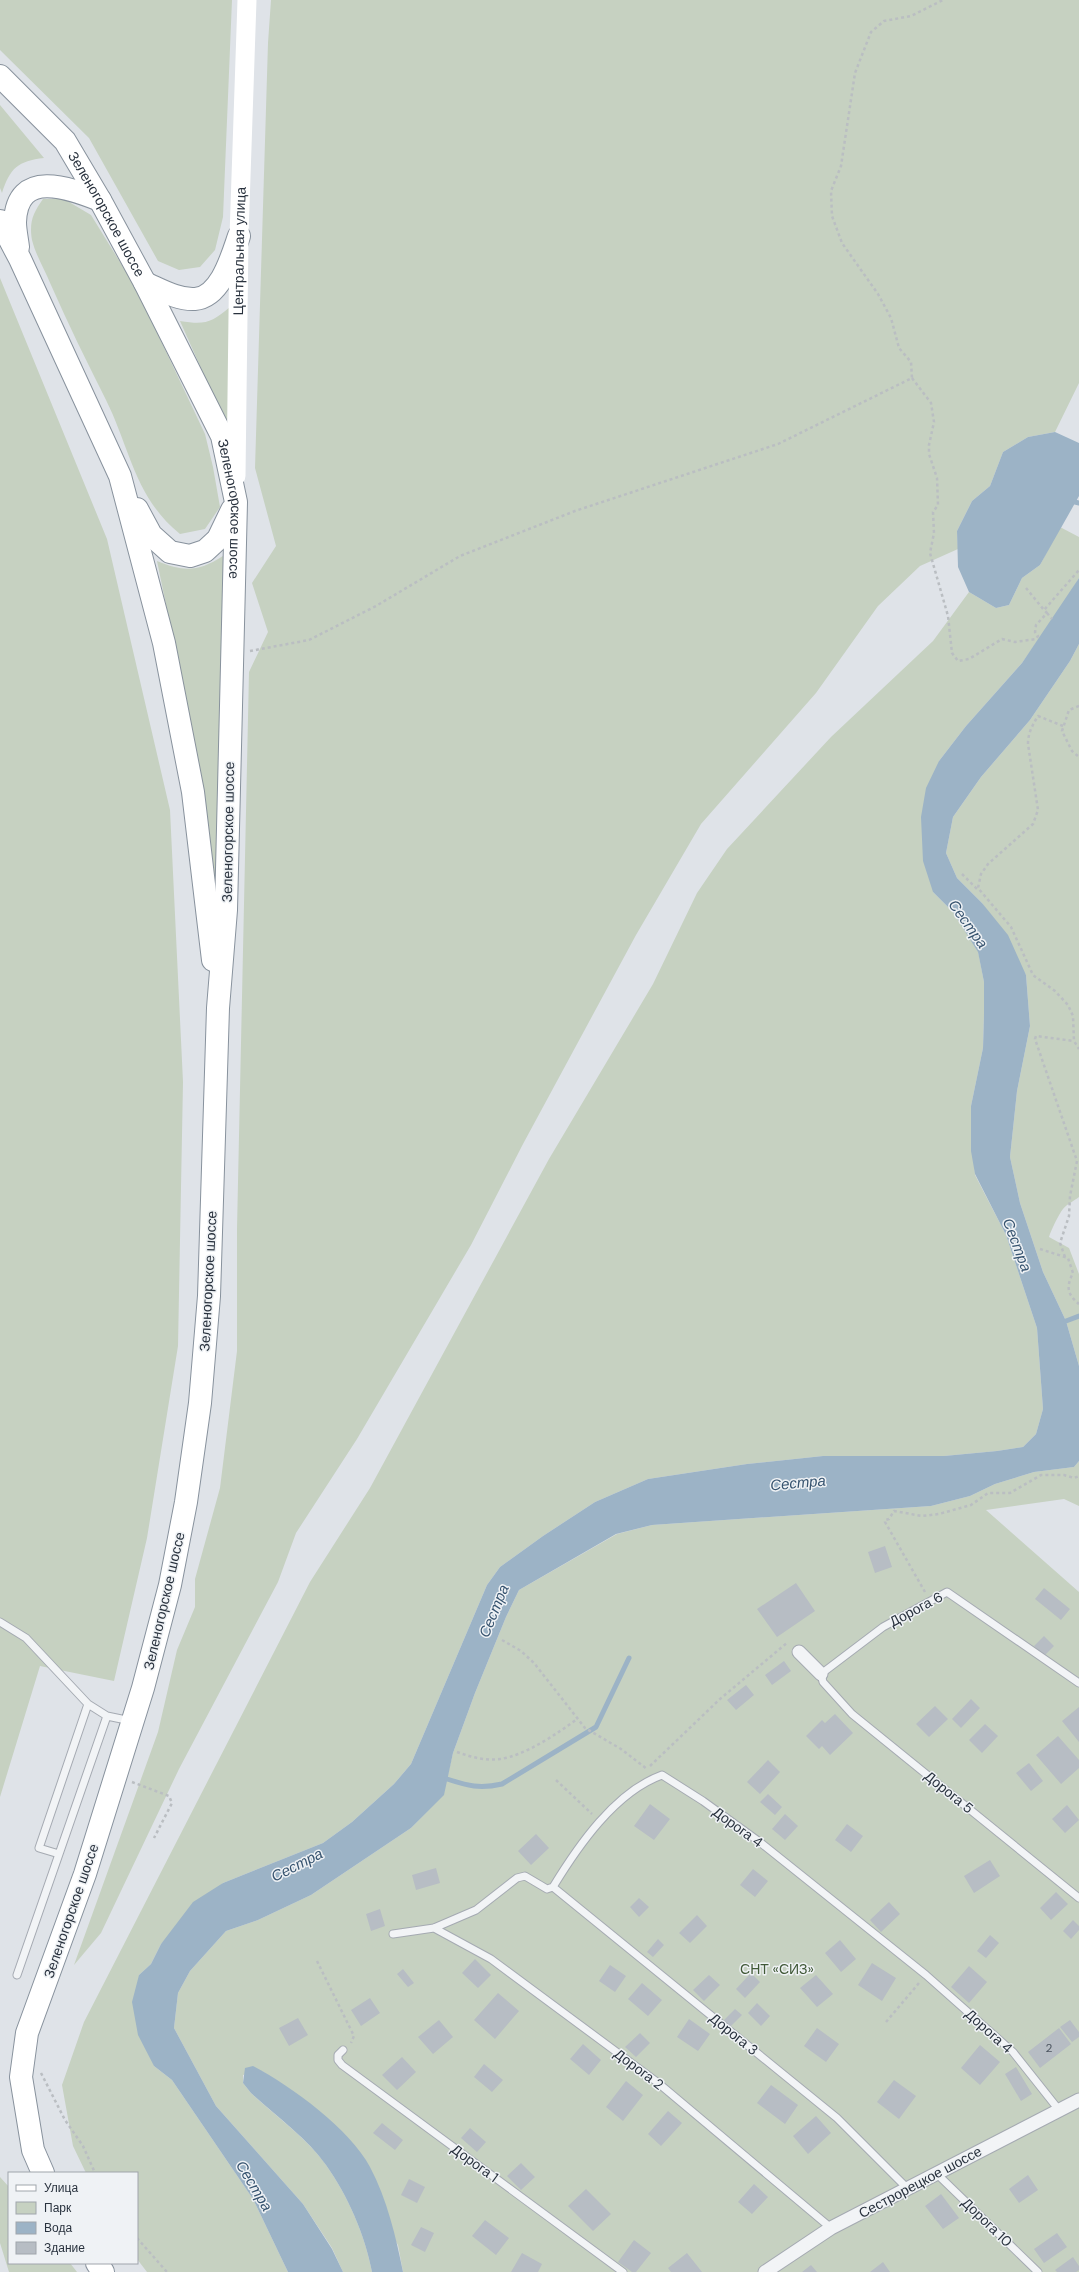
<svg xmlns="http://www.w3.org/2000/svg" width="1079" height="2272" font-family="'DM Sans',sans-serif">
<rect width="100%" height="100%" fill="#dfe3e8"/>
<path fill="#c6d1c1" d="M 0,0 L 232,0 L 223,217 L 215,250 L 200,267 L 179,270 L 158,261 L 89,138 L 0,50 Z
M 271,0 L 1079,0 L 1079,383 L 1055,432 L 1028,437 L 1003,452 L 990,486 L 972,501 L 957,531 L 958,549 L 920,566 L 878,606 L 816,693 L 701,824 L 636,935 L 523,1144 L 471,1245 L 357,1439 L 296,1533 L 278,1582 L 179,1769 L 101,1933 L 74,1965 L 158,1732 L 177,1650 L 195,1607 L 195,1579 L 220,1488 L 237,1351 L 237,1229 L 249,672 L 268,632 L 252,583 L 276,546 L 255,468 L 268,43 Z
M 0,105 L 44,158 C 18,161 10,168 2,193 L 0,188 Z
M 43,199 L 64,199 L 91,215 L 136,288 L 205,434 L 213,467 L 220,507 L 205,529 L 180,534 C 135,498 130,448 106,400 C 87,362 68,324 51,285 C 45,270 36,256 32,240 C 29,222 33,213 43,199 Z
M 0,278 L 107,539 L 170,810 L 183,1082 L 178,1346 L 147,1538 L 114,1681 L 40,1666 L 0,1797 Z
M 230,307 L 229,431 L 180,321 C 205,325 211,323 230,307 Z
M 1060,527 L 1079,537 L 1079,578 L 1065,602 L 1022,663 L 966,726 L 939,761 L 933,892 L 953,912 L 978,951 L 984,982 L 984,1014 L 983,1048 L 971,1106 L 975,1175 L 1006,1235 L 1037,1328 L 1043,1409 L 1036,1434 L 1023,1447 L 997,1451 L 944,1456 L 823,1456 L 747,1464 L 648,1479 L 595,1502 L 543,1536 L 500,1567 L 487,1585 L 411,1764 L 394,1784 L 352,1822 L 323,1843 L 223,1883 L 161,1944 L 151,1964 L 139,1975 L 154,2066 L 172,2080 L 253,2199 L 288,2272 L 147,2272 L 137,2259 L 137,2173 L 86,2173 L 73,2146 L 62,2085 L 84,2022 L 310,1582 L 370,1488 L 549,1159 L 653,984 L 697,893 L 727,849 L 831,737 L 933,641 L 969,592 L 996,608 L 1009,605 L 1022,578 L 1040,565 Z
M 223,556 L 219,953 L 181,678 L 157,561 C 184,572 198,572 223,556 Z
M 1079,644 L 1079,1197 C 1074,1201 1067,1204 1063,1209 C 1059,1214 1051,1230 1049,1237 L 1069,1248 L 1079,1274 L 1079,1366 L 1066,1321 L 1043,1272 L 1020,1203 L 1010,1157 L 1017,1091 L 1030,1026 L 1026,975 L 982,903 L 957,878 L 946,853 L 953,817 L 981,777 L 1030,720 L 1070,661 Z
M 1079,1461 L 1079,1506 L 1064,1499 L 986,1510 L 1079,1592 L 1079,2272 L 403,2272 L 398,2245 L 303,2099 L 262,2071 L 243,2075 L 243,2083 L 251,2093 C 275,2116 308,2139 326,2165 C 348,2196 365,2235 372,2272 L 343,2272 L 332,2248 L 303,2204 L 216,2106 L 174,2028 L 178,1993 L 190,1971 L 226,1931 L 258,1920 L 311,1895 L 411,1828 L 443,1795 L 453,1753 L 475,1693 L 506,1617 L 519,1590 L 617,1534 L 652,1525 L 931,1506 L 970,1496 L 995,1484 L 1034,1472 L 1074,1467 Z
M 0,2177 L 9,2187 L 9,2263 L 70,2263 L 77,2272 L 9,2272 L 0,2243 Z"/>
<path fill="#9cb3c6" d="M 1055,432 L 1079,443 L 1079,496 L 1040,565 L 1022,578 L 1009,605 L 996,608 L 969,592 L 958,567 L 957,531 L 972,501 L 990,486 L 1003,452 L 1028,437 Z
M 1079,578 L 1079,644 L 1070,661 L 1030,720 L 981,777 L 953,817 L 946,853 L 957,878 L 982,903 L 1008,935 L 1026,975 L 1030,1026 L 1017,1091 L 1010,1157 L 1020,1203 L 1043,1272 L 1066,1321 L 1079,1366 L 1079,1461 L 1074,1467 L 1034,1472 L 995,1484 L 970,1496 L 931,1506 L 652,1525 L 616,1534 L 519,1590 L 506,1617 L 475,1693 L 453,1753 L 444,1795 L 411,1828 L 311,1895 L 258,1920 L 226,1931 L 190,1971 L 178,1993 L 174,2028 L 216,2106 L 303,2204 L 332,2249 L 343,2272 L 288,2272 L 253,2199 L 172,2080 L 154,2066 L 138,2035 L 132,2002 L 139,1975 L 151,1964 L 161,1944 L 193,1902 L 223,1883 L 323,1843 L 352,1822 L 394,1784 L 411,1764 L 487,1585 L 500,1567 L 543,1536 L 595,1502 L 648,1479 L 747,1464 L 823,1456 L 944,1456 L 997,1451 L 1023,1447 L 1036,1434 L 1043,1409 L 1037,1328 L 1006,1235 L 975,1174 L 971,1151 L 971,1106 L 983,1048 L 984,1014 L 984,982 L 978,952 L 953,912 L 933,892 L 923,861 L 921,817 L 926,788 L 939,761 L 966,726 L 1022,663 Z
M 253,2066 C 291,2086 350,2129 370,2167 C 387,2199 396,2237 403,2272 L 372,2272 C 365,2235 348,2196 326,2165 C 307,2138 276,2116 251,2093 L 243,2083 L 245,2068 Z"/>
<g fill="none" stroke-linecap="round" stroke-linejoin="round">
<path stroke="#9cb3c6" stroke-width="5" d="M 1075,502 L 1079,503
M 1066,1321 L 1079,1316
M 447,1779 C 468,1786 480,1789 502,1784 L 596,1727 L 629,1658"/>
</g>
<path fill="#b7bdc4" d="M 885,1546 L 892,1567 L 875,1573 L 868,1552 Z
M 796,1583 L 815,1611 L 777,1637 L 757,1609 Z
M 1044,1588 L 1070,1609 L 1061,1620 L 1035,1599 Z
M 1044,1636 L 1054,1646 L 1044,1656 L 1034,1646 Z
M 784,1661 L 791,1671 L 772,1685 L 765,1675 Z
M 746,1685 L 754,1695 L 736,1710 L 727,1700 Z
M 971,1699 L 980,1708 L 961,1728 L 952,1719 Z
M 935,1706 L 948,1719 L 929,1737 L 916,1724 Z
M 1079,1707 L 1079,1742 L 1062,1721 Z
M 835,1714 L 853,1733 L 830,1755 L 822,1746 L 819,1749 L 806,1736 L 822,1720 L 825,1723 Z
M 985,1724 L 998,1736 L 982,1753 L 969,1740 Z
M 1058,1736 L 1079,1760 L 1079,1768 L 1061,1784 L 1036,1755 Z
M 768,1760 L 780,1772 L 760,1794 L 747,1782 Z
M 1029,1763 L 1043,1781 L 1031,1791 L 1016,1773 Z
M 768,1794 L 782,1807 L 775,1815 L 760,1802 Z
M 650,1804 L 670,1819 L 654,1840 L 634,1826 Z
M 1067,1805 L 1079,1820 L 1065,1833 L 1052,1819 Z
M 785,1814 L 798,1826 L 785,1840 L 772,1829 Z
M 847,1824 L 863,1836 L 851,1852 L 835,1840 Z
M 536,1834 L 549,1848 L 531,1865 L 518,1851 Z
M 990,1860 L 1000,1876 L 974,1893 L 964,1876 Z
M 436,1868 L 440,1883 L 416,1890 L 412,1875 Z
M 753,1869 L 768,1881 L 755,1897 L 740,1885 Z
M 1056,1892 L 1068,1904 L 1051,1920 L 1040,1908 Z
M 639,1898 L 649,1907 L 639,1917 L 630,1907 Z
M 889,1902 L 900,1914 L 881,1932 L 870,1920 Z
M 380,1909 L 385,1926 L 371,1931 L 366,1914 Z
M 697,1915 L 707,1926 L 690,1943 L 679,1933 Z
M 1073,1920 L 1079,1926 L 1079,1930 L 1071,1939 L 1063,1931 Z
M 990,1935 L 999,1943 L 986,1958 L 977,1951 Z
M 658,1939 L 664,1945 L 653,1957 L 647,1952 Z
M 840,1940 L 856,1959 L 841,1972 L 825,1953 Z
M 475,1959 L 491,1975 L 478,1988 L 462,1973 Z
M 872,1963 L 896,1978 L 882,2001 L 858,1985 Z
M 610,1965 L 626,1976 L 615,1992 L 599,1981 Z
M 969,1966 L 987,1982 L 969,2003 L 951,1987 Z
M 403,1969 L 414,1983 L 408,1987 L 397,1974 Z
M 751,1973 L 760,1982 L 745,1998 L 736,1989 Z
M 709,1975 L 720,1985 L 704,2001 L 693,1990 Z
M 816,1975 L 833,1994 L 817,2007 L 800,1988 Z
M 642,1983 L 662,2000 L 648,2016 L 628,1999 Z
M 498,1993 L 519,2011 L 495,2039 L 474,2020 Z
M 370,1998 L 380,2013 L 361,2026 L 351,2010 Z
M 757,2003 L 770,2016 L 761,2026 L 748,2013 Z
M 735,2009 L 742,2015 L 730,2027 L 724,2020 Z
M 298,2018 L 308,2035 L 289,2046 L 279,2028 Z
M 689,2019 L 710,2034 L 698,2051 L 677,2037 Z
M 439,2020 L 453,2037 L 433,2054 L 418,2037 Z
M 1070,2020 L 1079,2032 L 1079,2037 L 1072,2042 L 1060,2027 Z
M 817,2028 L 839,2044 L 826,2062 L 804,2046 Z
M 1059,2028 L 1071,2044 L 1040,2068 L 1028,2052 Z
M 640,2033 L 650,2043 L 636,2057 L 625,2047 Z
M 583,2044 L 601,2060 L 589,2075 L 570,2059 Z
M 980,2045 L 1000,2062 L 980,2085 L 961,2068 Z
M 402,2057 L 416,2072 L 397,2090 L 382,2075 Z
M 484,2064 L 503,2080 L 492,2092 L 474,2077 Z
M 1016,2067 L 1032,2094 L 1021,2101 L 1005,2074 Z
M 894,2080 L 916,2096 L 899,2119 L 877,2102 Z
M 626,2081 L 643,2095 L 623,2121 L 606,2107 Z
M 771,2085 L 798,2105 L 785,2124 L 757,2103 Z
M 668,2111 L 682,2123 L 661,2146 L 648,2134 Z
M 816,2116 L 831,2133 L 808,2154 L 793,2136 Z
M 382,2123 L 403,2140 L 395,2150 L 373,2133 Z
M 470,2128 L 486,2142 L 477,2152 L 461,2138 Z
M 521,2163 L 535,2177 L 521,2190 L 507,2176 Z
M 1028,2175 L 1038,2190 L 1019,2203 L 1009,2189 Z
M 409,2179 L 425,2187 L 417,2203 L 401,2195 Z
M 754,2184 L 768,2197 L 752,2214 L 738,2202 Z
M 586,2189 L 611,2214 L 593,2231 L 568,2206 Z
M 941,2194 L 959,2218 L 943,2229 L 925,2206 Z
M 485,2220 L 509,2238 L 496,2255 L 472,2236 Z
M 421,2227 L 434,2233 L 425,2252 L 411,2245 Z
M 1057,2233 L 1067,2247 L 1044,2263 L 1034,2249 Z
M 634,2240 L 651,2253 L 636,2272 L 632,2272 L 618,2262 Z
M 522,2253 L 542,2264 L 538,2272 L 511,2272 Z
M 687,2253 L 702,2272 L 671,2272 L 668,2268 Z
M 1073,2257 L 1079,2266 L 1079,2270 L 1076,2272 L 1057,2272 L 1055,2270 Z
M 883,2262 L 890,2272 L 870,2272 Z
M 811,2265 L 817,2272 L 802,2272 Z"/>
<g fill="none" stroke-linecap="round" stroke-linejoin="round">
<g stroke="#a5aab2" stroke-width="9">
<path id="service" d="M 0,1622 L 26,1638 L 88,1704 L 107,1716 L 131,1721
M 1079,1683 L 947,1592 L 883,1627 L 821,1674 L 823,1682 L 852,1714 L 1079,1898
M 59,1854 L 39,1848 L 88,1704
M 553,1887 L 837,2118 L 907,2188
M 434,1928 L 491,1959 L 657,2082 L 831,2228
M 393,1934 L 434,1928 L 476,1910 L 517,1878 L 525,1876 L 547,1889 L 553,1887 C 578,1846 615,1792 662,1775 L 703,1801 L 761,1843 L 926,1975 L 1013,2052 L 1059,2110
M 17,1975 L 107,1716
M 343,2050 L 338,2055 L 338,2060 L 342,2065 L 623,2272
M 936,2173 L 1038,2272"/>
</g>
<g stroke="#a5aab2" stroke-width="15">
<path id="minor" d="M 799,1652 L 821,1674
M 765,2272 L 831,2228 L 1079,2100"/>
</g>
<g stroke="#88929d" stroke-width="24">
<g id="trunk">
<path id="s2" d="M 0,76 L 65,141 L 100,200 L 145,283 L 222,436 L 236,502 L 226,910 L 218,1008 L 209,1296 L 200,1403 L 186,1502 L 170,1585 L 143,1688 L 85,1874 L 27,2033 L 21,2077 L 33,2150 L 43,2173"/>
<path d="M 0,221 L 20,259 L 120,476 L 164,643 L 193,792 L 213,960"/>
<path d="M 18,247 C 17,239 15,230 15,222 C 17,168 69,188 100,200"/>
<path d="M 145,283 C 161,290 178,300 195,299 C 221,297 232,256 239,236"/>
<path d="M 137,509 L 151,535 L 170,552 L 190,556 L 205,551 L 218,539 L 232,510"/>
<path d="M 97,2263 L 103,2272"/>
</g>
</g>
<path stroke="#babec2" stroke-width="2.5" stroke-dasharray="3 3" stroke-linecap="butt" d="M 912,378 L 931,403 L 934,422 L 929,445 L 929,454 L 937,478 L 938,505 L 933,512 L 934,533 L 930,553 L 948,616 L 952,653 L 958,661 L 969,659 L 1002,639 L 1015,642 L 1036,639 L 1038,636 L 1035,632 L 1036,625 L 1047,613 L 1044,610 L 1079,570
M 1026,588 L 1044,610
M 1047,613 L 1052,619
M 250,651 L 309,640 L 376,606 L 460,556 L 575,511 L 778,444 L 912,378 L 911,362 L 899,348 L 891,318 L 878,294 L 842,243 L 832,216 L 831,191 L 841,166 L 855,73 L 871,32 L 884,21 L 911,16 L 943,0
M 1079,706 L 1069,710 L 1062,731 L 1072,751 L 1079,757
M 1063,726 L 1038,716 C 1032,726 1028,733 1028,744 L 1038,810 L 1033,824 L 988,864 L 981,874 L 978,888 L 1011,927 L 1033,975 L 1055,991 L 1068,1005 L 1073,1016 L 1074,1041 L 1079,1049
M 962,874 L 977,889
M 1040,1249 L 1068,1258 L 1073,1273 C 1066,1287 1067,1294 1079,1304
M 1065,1257 L 1060,1243 L 1069,1216 L 1070,1196 L 1077,1161 L 1035,1039 L 1036,1036 L 1074,1041
M 925,1592 L 885,1522 L 885,1520 L 889,1519 L 894,1511 L 922,1516 L 939,1514 L 971,1505 L 988,1493 L 1010,1493 L 1041,1475 L 1064,1475 L 1074,1478 L 1079,1476
M 502,1640 L 521,1651 L 534,1663 L 585,1728 L 621,1749 L 647,1769
M 457,1752 C 471,1757 485,1761 500,1759 C 524,1756 557,1734 577,1719
M 650,1766 L 720,1699 L 788,1642
M 556,1780 L 592,1814
M 132,1782 L 169,1796 L 172,1803 L 154,1838
M 317,1961 L 354,2036 L 351,2043
M 886,2022 L 919,1983
M 41,2073 L 65,2120 L 83,2146 L 95,2173
M 137,2238 L 167,2272"/>
<use href="#service" stroke="#f2f4f6" stroke-width="7"/>
<use href="#minor" stroke="#f2f4f6" stroke-width="13"/>
<path stroke="#fff" stroke-width="19" id="s1" d="M 236,476 L 239,236 L 247,0"/>
<use href="#trunk" stroke="#fff" stroke-width="22"/>
</g>
<g text-anchor="middle" stroke-width="3" stroke-linejoin="round" paint-order="stroke">
<g font-size="12" fill="#4c5560">
<text x="1049" y="2052">2</text>
</g>
<g font-size="14" fill="#29323e" stroke="#eff2f5">
<text dy="5" stroke="none"><textPath href="#s2" startOffset="176">Зеленогорское шоссе</textPath></text>
<text dy="5" stroke="none"><textPath href="#s1" startOffset="225">Центральная улица</textPath></text>
<text dy="5" stroke="none"><textPath href="#s2" startOffset="500">Зеленогорское шоссе</textPath></text>
<text transform="translate(228 832) rotate(-89)" y="5">Зеленогорское шоссе</text>
<text transform="translate(208 1281) rotate(-87)" y="5">Зеленогорское шоссе</text>
<text transform="translate(164 1601) rotate(-77)" y="5">Зеленогорское шоссе</text>
<text transform="translate(916 1609) rotate(-28)" y="5">Дорога 6</text>
<text transform="translate(949 1792) rotate(39)" y="5">Дорога 5</text>
<text transform="translate(738 1827) rotate(36)" y="5">Дорога 4</text>
<text transform="translate(71 1911) rotate(-71)" y="5">Зеленогорское шоссе</text>
<text transform="translate(989 2031) rotate(42)" y="5">Дорога 4</text>
<text transform="translate(734 2034) rotate(39)" y="5">Дорога 3</text>
<text transform="translate(639 2069) rotate(37)" y="5">Дорога 2</text>
<text transform="translate(475 2163) rotate(36)" y="5">Дорога 1</text>
<text transform="translate(920 2182) rotate(-28)" y="5">Сестрорецкое шоссе</text>
<text transform="translate(987 2222) rotate(44)" y="5">Дорога 10</text>
</g>
<g font-size="14" fill="#405937" stroke="#eff2f5">
<text x="777" y="1974">СНТ «СИЗ»</text>
</g>
<g font-size="15" font-style="italic" fill="#36536f" stroke="#eff2f5">
<text transform="translate(968 924) rotate(54)" y="5">Сестра</text>
<text transform="translate(1017 1245) rotate(69)" y="5">Сестра</text>
<text transform="translate(798 1483) rotate(-5)" y="5">Сестра</text>
<text transform="translate(494 1611) rotate(-68)" y="5">Сестра</text>
<text transform="translate(297 1865) rotate(-27)" y="5">Сестра</text>
<text transform="translate(254 2186) rotate(59)" y="5">Сестра</text>
</g>
</g>
<rect x="8" y="2172" width="130" height="92" fill="#eff2f5" stroke="#a0a5ac"/>
<rect x="16" y="2185" width="20" height="6" fill="#ffffff" stroke="#a0a5ac"/>
<text x="44" y="2192" font-size="12" fill="#29323e">Улица</text>
<rect x="16" y="2202" width="20" height="12" fill="#c6d1c1" stroke="#a0a5ac"/>
<text x="44" y="2212" font-size="12" fill="#29323e">Парк</text>
<rect x="16" y="2222" width="20" height="12" fill="#9cb3c6" stroke="#a0a5ac"/>
<text x="44" y="2232" font-size="12" fill="#29323e">Вода</text>
<rect x="16" y="2242" width="20" height="12" fill="#b7bdc4" stroke="#a0a5ac"/>
<text x="44" y="2252" font-size="12" fill="#29323e">Здание</text>
</svg>
